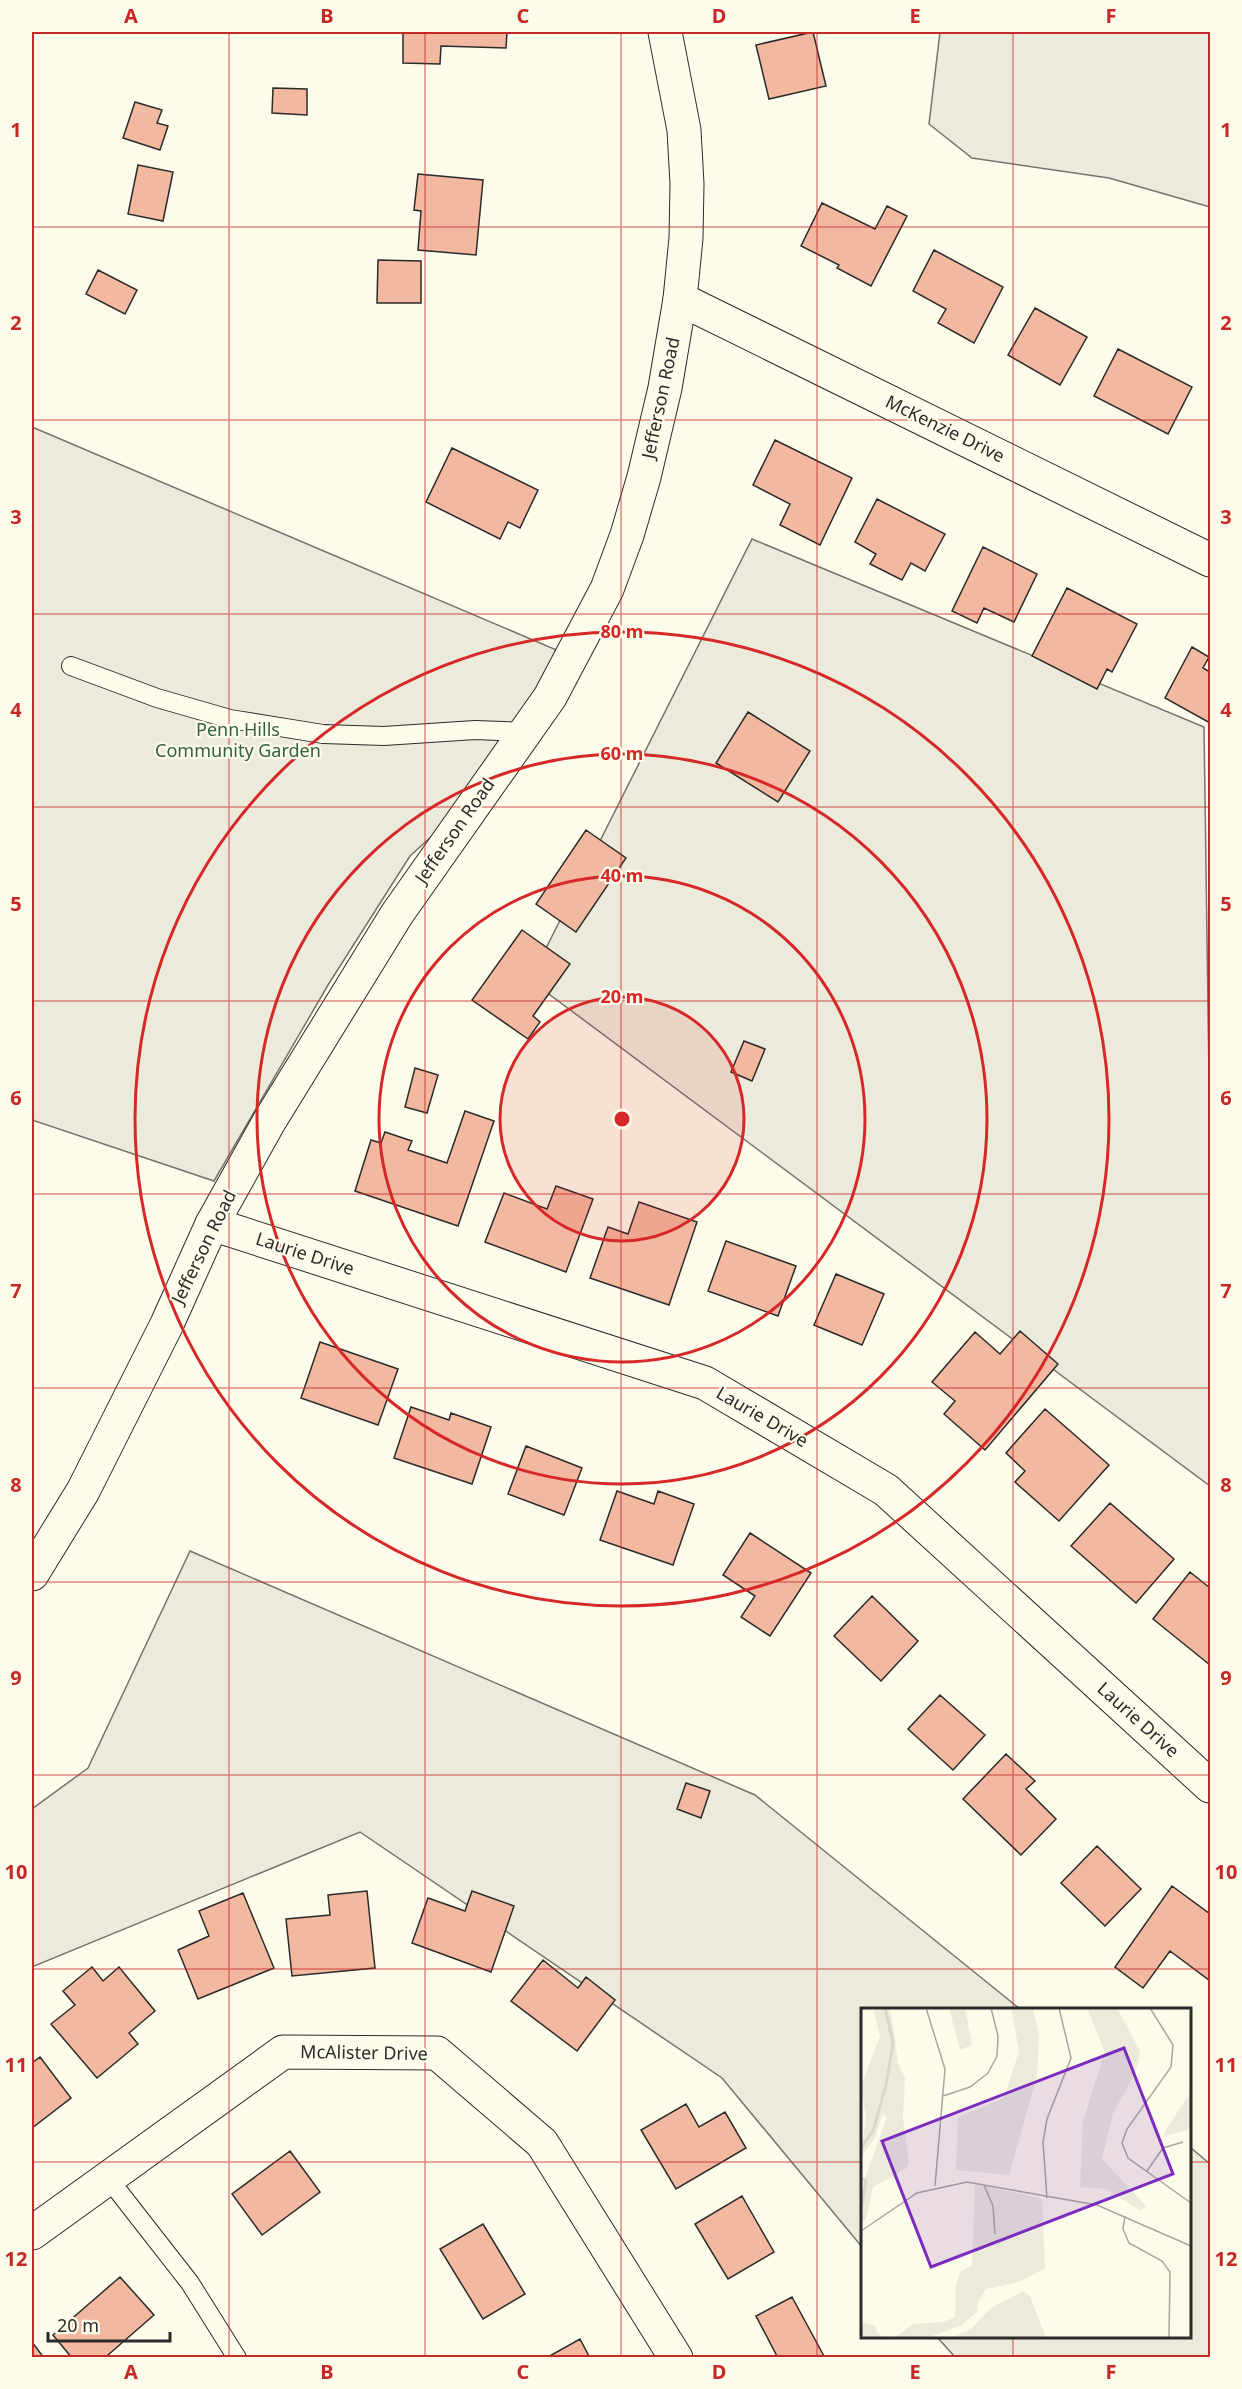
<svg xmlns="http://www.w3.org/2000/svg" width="1242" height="2389" font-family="'Noto Sans',sans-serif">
<rect width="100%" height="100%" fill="#fdfbea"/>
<path fill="#ecebdb" stroke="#74746e" stroke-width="1.5" d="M 940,32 L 1210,32 L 1210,207 L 1109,178 L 972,158 L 929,124 Z
M 32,427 L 573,657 L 488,785 L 410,856 L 328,985 L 214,1181 L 32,1120 Z
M 752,539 L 1204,727 L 1210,1149 L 1210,1486 L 530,980 Z
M 190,1551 L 755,1795 L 1020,2009 L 862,2010 L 862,2247 L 722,2078 L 360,1832 L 32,1967 L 32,1809 L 88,1768 Z
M 1190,2147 L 1210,2164 L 1210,2357 L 955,2357 L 937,2337 L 1190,2336 Z"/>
<path fill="#f2b8a0" stroke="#2b2b2b" stroke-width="1.5" d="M 403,32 L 507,32 L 506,48 L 441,46 L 440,64 L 403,63 Z
M 813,32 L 826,86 L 769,99 L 756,45 Z
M 273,88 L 307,89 L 307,115 L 272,113 Z
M 135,102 L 162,110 L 157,123 L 168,126 L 160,150 L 123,138 Z
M 138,165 L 173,172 L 163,221 L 128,214 Z
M 418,174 L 483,180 L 476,255 L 418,250 L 421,211 L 414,210 Z
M 822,203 L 875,229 L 887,206 L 907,216 L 871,286 L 837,268 L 839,265 L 801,246 Z
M 934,250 L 1003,287 L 974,343 L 938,323 L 946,309 L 913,291 Z
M 378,260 L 421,261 L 421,303 L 377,303 Z
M 98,270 L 137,290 L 125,314 L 86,294 Z
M 1035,308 L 1087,337 L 1060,385 L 1008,355 Z
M 1118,349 L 1192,387 L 1168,434 L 1094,396 Z
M 775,440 L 852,478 L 820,545 L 780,525 L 790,504 L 753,485 Z
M 452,448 L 538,490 L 520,528 L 508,522 L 500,539 L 426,502 Z
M 877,499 L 945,534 L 925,571 L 911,563 L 902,580 L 870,564 L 876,554 L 855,542 Z
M 983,547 L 1037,574 L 1014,622 L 984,608 L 977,623 L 952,611 Z
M 1067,588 L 1137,624 L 1112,672 L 1107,669 L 1097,689 L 1032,656 Z
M 1192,647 L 1209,657 L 1203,668 L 1210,672 L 1210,723 L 1165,698 Z
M 748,712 L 810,751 L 778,802 L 716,763 Z
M 586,830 L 626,858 L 576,932 L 536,904 Z
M 522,930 L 570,964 L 533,1016 L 540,1022 L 528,1039 L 472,1000 Z
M 744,1041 L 765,1049 L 752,1081 L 731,1072 Z
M 415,1068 L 438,1075 L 427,1113 L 405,1107 Z
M 465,1111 L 494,1121 L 458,1226 L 355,1191 L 371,1140 L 381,1143 L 385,1132 L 412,1141 L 408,1150 L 447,1163 Z
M 556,1186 L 593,1199 L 566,1272 L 485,1242 L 504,1193 L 547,1209 Z
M 639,1202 L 697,1222 L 669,1305 L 590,1278 L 608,1227 L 628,1234 Z
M 726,1241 L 796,1266 L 778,1316 L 708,1291 Z
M 836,1274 L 884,1294 L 862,1345 L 814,1325 Z
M 1020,1331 L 1058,1364 L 985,1450 L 944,1414 L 955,1401 L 932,1382 L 975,1332 L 1000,1354 Z
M 320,1342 L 398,1369 L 378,1425 L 301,1398 Z
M 411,1407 L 449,1420 L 451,1413 L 491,1427 L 472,1484 L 394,1458 Z
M 1045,1409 L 1109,1465 L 1059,1521 L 1015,1482 L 1025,1471 L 1006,1453 Z
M 526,1446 L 582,1468 L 564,1515 L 508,1494 Z
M 617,1491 L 654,1504 L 658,1491 L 694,1504 L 673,1565 L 600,1540 Z
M 1110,1503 L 1174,1559 L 1136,1603 L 1071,1546 Z
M 750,1533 L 811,1573 L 770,1636 L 741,1617 L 755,1596 L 723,1575 Z
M 1190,1572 L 1210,1588 L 1210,1665 L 1153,1619 Z
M 872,1596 L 918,1641 L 881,1681 L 834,1636 Z
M 940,1695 L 985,1735 L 953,1770 L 908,1729 Z
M 1006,1754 L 1035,1781 L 1026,1789 L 1056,1819 L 1021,1855 L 963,1799 Z
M 686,1783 L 710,1791 L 701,1818 L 677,1809 Z
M 1097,1846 L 1141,1889 L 1105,1926 L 1061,1883 Z
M 1172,1886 L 1210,1914 L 1210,1978 L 1209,1980 L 1170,1951 L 1143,1988 L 1115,1967 Z
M 367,1891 L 375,1968 L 292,1976 L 286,1919 L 330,1915 L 328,1895 Z
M 472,1891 L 514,1906 L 491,1972 L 412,1943 L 428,1898 L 465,1911 Z
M 243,1893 L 274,1968 L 198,1999 L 178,1950 L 209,1936 L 199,1911 Z
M 543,1960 L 578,1988 L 586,1977 L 615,2000 L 577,2051 L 511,2001 Z
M 92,1967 L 103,1981 L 119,1967 L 155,2011 L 129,2033 L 138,2044 L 97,2078 L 51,2024 L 75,2005 L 63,1991 Z
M 40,2057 L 71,2098 L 32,2128 L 32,2063 Z
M 686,2104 L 699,2127 L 725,2112 L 746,2148 L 676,2189 L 641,2130 Z
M 290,2151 L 320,2192 L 262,2235 L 232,2194 Z
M 742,2196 L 774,2252 L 728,2279 L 695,2224 Z
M 483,2224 L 525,2294 L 483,2319 L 440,2249 Z
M 120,2277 L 154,2315 L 108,2355 L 111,2358 L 72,2358 L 53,2335 Z
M 792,2297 L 825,2358 L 778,2358 L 756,2316 Z
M 580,2339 L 590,2358 L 546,2358 Z
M 32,2342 L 44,2358 L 32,2358 Z"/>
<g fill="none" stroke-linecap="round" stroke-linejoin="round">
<g stroke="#2b2b2b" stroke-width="20">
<path id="lane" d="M 71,666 L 157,698 L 230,719 L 323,734 L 384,736 L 475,730 L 526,732
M 108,2178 L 190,2283 L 237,2358"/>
</g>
<g stroke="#2b2b2b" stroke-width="35">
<path id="street" d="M 680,299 L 1210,560
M 212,1224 L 705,1383 L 886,1490 L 1210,1786
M 32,2233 L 283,2052 L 437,2053 L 542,2143 L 676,2358"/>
</g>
<g stroke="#2b2b2b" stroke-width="35">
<path id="secondary" d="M 32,1574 L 83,1491 L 167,1324 L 212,1224 L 270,1120 L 397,914 L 550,697 L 607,589 L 627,535 L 644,477 L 665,388 L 680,299 L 686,238 L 687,184 L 684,130 L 665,32"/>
</g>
<use href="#lane" stroke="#fdfbea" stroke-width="18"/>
<use href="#street" stroke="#fdfbea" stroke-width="33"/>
<use href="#secondary" stroke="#fdfbea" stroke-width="33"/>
</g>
<path fill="none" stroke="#c62828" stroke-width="1.5" stroke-opacity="0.55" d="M 229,32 L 229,2358M 425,32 L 425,2358M 621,32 L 621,2358M 817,32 L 817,2358M 1013,32 L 1013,2010M 32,227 L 1210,227M 32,420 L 1210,420M 32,614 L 1210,614M 32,807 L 1210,807M 32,1001 L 1210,1001M 32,1194 L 1210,1194M 32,1388 L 1210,1388M 32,1582 L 1210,1582M 32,1775 L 1210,1775M 32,1969 L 1210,1969M 32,2162 L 862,2162M 1190,2162 L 1210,2162M 1013,2336 L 1013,2358"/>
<circle cx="622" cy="1119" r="122" fill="#d62828" fill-opacity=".12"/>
<g fill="none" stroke="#d62828" stroke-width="3">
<circle cx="622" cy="1119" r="122"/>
<circle cx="622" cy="1119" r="243"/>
<circle cx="622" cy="1119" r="365"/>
<circle cx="622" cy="1119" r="487"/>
</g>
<g text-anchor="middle" stroke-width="4.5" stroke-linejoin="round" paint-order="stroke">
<g font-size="18" fill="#2b2b2b" stroke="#fdfbea">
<text transform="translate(661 398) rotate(-78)" y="6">Jefferson Road</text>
<text transform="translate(945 429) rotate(26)" y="6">McKenzie Drive</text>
<text transform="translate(455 831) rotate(-55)" y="6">Jefferson Road</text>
<text transform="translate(204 1247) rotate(-64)" y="6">Jefferson Road</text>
<text transform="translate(305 1254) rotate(18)" y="6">Laurie Drive</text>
<text transform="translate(762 1417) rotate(30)" y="6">Laurie Drive</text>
<text transform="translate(1138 1720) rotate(42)" y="6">Laurie Drive</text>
<text transform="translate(364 2053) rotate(1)" y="6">McAlister Drive</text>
</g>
<g font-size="18" fill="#34623c" stroke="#fdfbea">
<text x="238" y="736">Penn Hills<tspan x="238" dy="21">Community Garden</tspan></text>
</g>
</g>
<g transform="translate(861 2008)">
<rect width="330" height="330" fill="#fdfbea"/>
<path d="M 12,0 L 28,0 L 32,17 L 37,55 L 44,70 L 42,110 L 48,154 L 46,160 L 12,179 L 5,211 L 0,215 L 0,181 L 26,109 L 21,106 L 15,128 L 0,149 L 5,108 L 0,78 L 19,28 ZM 88,0 L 104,0 L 111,37 L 99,42 ZM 150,0 L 172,0 L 178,28 L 176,68 L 148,167 L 95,162 L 97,109 L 143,90 L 158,43 ZM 226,0 L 256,0 L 279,43 L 275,64 L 252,105 L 241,151 L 285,198 L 280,203 L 245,181 L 219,179 L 222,113 L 244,44 ZM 330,84 L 330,121 L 303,128 L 306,120 ZM 114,175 L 181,191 L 184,260 L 158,274 L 125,281 L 117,294 L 116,304 L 101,317 L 66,330 L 33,330 L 52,316 L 83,314 L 94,309 L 95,276 L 99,264 L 111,257 ZM 162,283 L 169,288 L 185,330 L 89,330 L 110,321 L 130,300 ZM 2,314 L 14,318 L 16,325 L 25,330 L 0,330 Z" fill="#ecebdb"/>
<path fill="none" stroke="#d8d7c9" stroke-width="3" d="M 0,140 L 12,123 L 25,77 L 32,35 L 24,0M 0,170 L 5,173 L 0,203"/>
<path fill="none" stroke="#a9a89e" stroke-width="1.5" d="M 65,0 L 84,61 L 74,178M 289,0 L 312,37 L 310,59 L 266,121 L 261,135 L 267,150 L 330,195M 82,88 L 109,79 L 127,65 L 136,48 L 137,28 L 130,0M 286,163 L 302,140 L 322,134M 123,177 L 132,198 L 134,226M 186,190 L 182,134 L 186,111 L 210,50 L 198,0M 264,208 L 262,221 L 268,235 L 301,253 L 309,264 L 308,330M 0,223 L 56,185 L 106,174 L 236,197 L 330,238"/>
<path fill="#7b2cbf" fill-opacity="0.15" stroke="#7b2cbf" stroke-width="3" d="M 263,40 L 312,166 L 70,259 L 21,133 Z"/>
<rect width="330" height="330" fill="none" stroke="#2b2b2b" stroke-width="3"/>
</g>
<circle cx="622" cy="1119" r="9" fill="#d62828" stroke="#fdfbea" stroke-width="3"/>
<g font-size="18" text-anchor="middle" font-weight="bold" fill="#d62828" stroke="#fdfbea" stroke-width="4.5" stroke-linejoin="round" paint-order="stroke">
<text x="622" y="638">80 m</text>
<text x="622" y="760">60 m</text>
<text x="622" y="882">40 m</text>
<text x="622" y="1003">20 m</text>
</g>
<rect width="1242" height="2389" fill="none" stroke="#fdfbea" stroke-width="66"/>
<path d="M48 2332v9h122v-9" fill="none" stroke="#2b2b2b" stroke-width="3"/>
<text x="57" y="2332" font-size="18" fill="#2b2b2b" stroke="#fdfbea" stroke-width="4.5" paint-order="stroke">20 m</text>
<rect x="33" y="33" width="1176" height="2323" fill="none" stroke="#c62828" stroke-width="2"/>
<g font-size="20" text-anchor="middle" font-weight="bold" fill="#c62828">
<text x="131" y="23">A</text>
<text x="327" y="23">B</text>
<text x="523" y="23">C</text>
<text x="719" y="23">D</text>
<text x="915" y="23">E</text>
<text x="1111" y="23">F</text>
<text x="16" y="137">1</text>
<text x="1226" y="137">1</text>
<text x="16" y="330">2</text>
<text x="1226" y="330">2</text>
<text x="16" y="524">3</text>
<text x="1226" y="524">3</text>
<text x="16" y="717">4</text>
<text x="1226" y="717">4</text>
<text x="16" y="911">5</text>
<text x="1226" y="911">5</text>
<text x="16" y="1105">6</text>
<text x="1226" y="1105">6</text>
<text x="16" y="1298">7</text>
<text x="1226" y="1298">7</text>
<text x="16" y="1492">8</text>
<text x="1226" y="1492">8</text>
<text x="16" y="1685">9</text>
<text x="1226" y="1685">9</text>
<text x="16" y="1879">10</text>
<text x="1226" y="1879">10</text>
<text x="16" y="2072">11</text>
<text x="1226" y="2072">11</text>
<text x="16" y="2266">12</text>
<text x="1226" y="2266">12</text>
<text x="131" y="2379">A</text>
<text x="327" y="2379">B</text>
<text x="523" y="2379">C</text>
<text x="719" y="2379">D</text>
<text x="915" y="2379">E</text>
<text x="1111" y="2379">F</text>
</g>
</svg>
